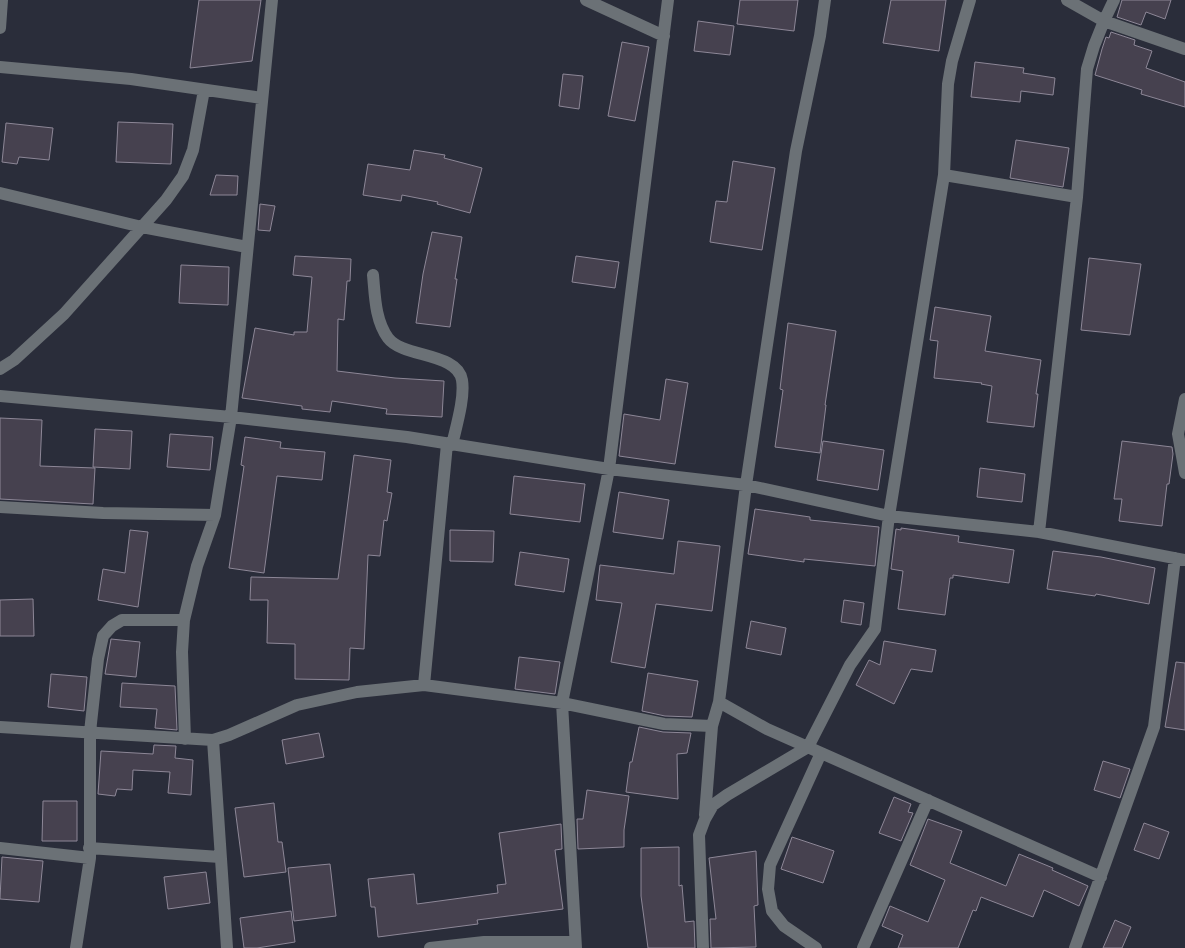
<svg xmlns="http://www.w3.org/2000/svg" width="1185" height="948" font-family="Overpass,sans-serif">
<rect width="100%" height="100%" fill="#2a2d3a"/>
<path fill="#46414f" stroke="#8d8797" d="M 199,0 L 261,0 L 252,61 L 190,68 Z
M 740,0 L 798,0 L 794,31 L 737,24 Z
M 891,0 L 946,0 L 939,51 L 883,43 Z
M 1122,0 L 1171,0 L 1165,19 L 1146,12 L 1141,25 L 1117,17 Z
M 698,21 L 734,26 L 730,55 L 694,51 Z
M 1111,32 L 1135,40 L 1134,45 L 1152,51 L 1146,68 L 1185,82 L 1185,107 L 1141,94 L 1142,90 L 1095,75 L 1102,49 L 1106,37 L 1109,38 Z
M 622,42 L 649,47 L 635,121 L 608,116 Z
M 975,62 L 1024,68 L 1023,73 L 1055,78 L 1053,95 L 1021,91 L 1020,102 L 971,97 Z
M 563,74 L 583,76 L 579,109 L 559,106 Z
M 118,122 L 173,124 L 171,164 L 116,162 Z
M 6,123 L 53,128 L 49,160 L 19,157 L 17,164 L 2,162 Z
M 1016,140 L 1069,148 L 1063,187 L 1010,178 Z
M 414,150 L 445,155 L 444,158 L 482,168 L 470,213 L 437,204 L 438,202 L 402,195 L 401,201 L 363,195 L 368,164 L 410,170 Z
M 733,161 L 775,168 L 762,250 L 710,242 L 716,201 L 727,202 Z
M 216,175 L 238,176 L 237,195 L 210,195 Z
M 260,204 L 275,206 L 270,231 L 258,230 Z
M 432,232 L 462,237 L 455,279 L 457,279 L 450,327 L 416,323 L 423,274 Z
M 295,256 L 351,259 L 350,281 L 347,281 L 344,320 L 338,319 L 337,371 L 395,378 L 444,381 L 442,417 L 386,414 L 387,409 L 332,401 L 330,412 L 302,409 L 302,406 L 242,398 L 255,328 L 294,335 L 294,332 L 307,332 L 312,277 L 293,275 Z
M 576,256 L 619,262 L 615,288 L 572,282 Z
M 1089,258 L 1141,264 L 1130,335 L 1081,330 Z
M 181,265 L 229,267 L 228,305 L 179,303 Z
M 935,307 L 991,316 L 985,351 L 1041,360 L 1036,394 L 1038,394 L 1034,427 L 987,422 L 992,386 L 981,384 L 982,383 L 934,378 L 938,341 L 930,340 Z
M 788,323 L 836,331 L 825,405 L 826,405 L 820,453 L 775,447 L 783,390 L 780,389 Z
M 666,379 L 688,383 L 675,464 L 619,456 L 624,414 L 660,420 Z
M 0,418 L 42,420 L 40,466 L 95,468 L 93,504 L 0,499 Z
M 95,429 L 132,431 L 130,469 L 93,467 Z
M 170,434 L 213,437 L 210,470 L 167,467 Z
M 245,437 L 281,442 L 280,448 L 325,452 L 322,480 L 277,476 L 264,573 L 229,568 L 244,466 L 241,465 Z
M 823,441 L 884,450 L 878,490 L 817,480 Z
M 1122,441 L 1172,447 L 1173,454 L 1169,484 L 1167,484 L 1162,526 L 1119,521 L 1122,499 L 1114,499 Z
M 354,455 L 391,460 L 387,492 L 392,493 L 387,521 L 384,520 L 380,556 L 368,555 L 364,649 L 350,648 L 349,680 L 295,679 L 295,644 L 267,643 L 268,600 L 250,600 L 251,577 L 338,579 Z
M 980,468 L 1025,474 L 1022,502 L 977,497 Z
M 514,476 L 585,484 L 580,522 L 510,514 Z
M 619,492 L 669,500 L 663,539 L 613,532 Z
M 755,509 L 810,517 L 810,520 L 879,527 L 875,566 L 804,559 L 804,562 L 748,554 Z
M 901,528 L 959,536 L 958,542 L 1014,550 L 1009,583 L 953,575 L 953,578 L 950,578 L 945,615 L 898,609 L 903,571 L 891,569 L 896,529 L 901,530 Z
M 130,530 L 148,532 L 138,607 L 98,600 L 103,569 L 125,573 Z
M 450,530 L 494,531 L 493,562 L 450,561 Z
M 678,541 L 720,546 L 712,611 L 656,604 L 645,668 L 611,662 L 622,603 L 596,600 L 600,565 L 674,574 Z
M 1053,551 L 1101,557 L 1155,568 L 1149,604 L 1096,594 L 1095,596 L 1047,589 Z
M 520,552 L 569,559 L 564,592 L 515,585 Z
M 33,599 L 34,636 L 0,636 L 0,600 Z
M 844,600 L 864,603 L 861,625 L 841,622 Z
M 751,621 L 786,628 L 781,655 L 746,648 Z
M 111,639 L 140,642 L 136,677 L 105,674 Z
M 884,641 L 936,650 L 932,672 L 911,669 L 894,704 L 856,685 L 869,660 L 880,665 Z
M 519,657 L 560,662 L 555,694 L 515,689 Z
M 1176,662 L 1185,663 L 1185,730 L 1165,727 Z
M 648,673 L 698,681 L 692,717 L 665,716 L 642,711 Z
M 51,674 L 87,677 L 84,711 L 48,707 Z
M 122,683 L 175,686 L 177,730 L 155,728 L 157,709 L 120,707 Z
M 639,727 L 663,732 L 691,733 L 687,753 L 677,754 L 678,799 L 626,792 L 630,762 L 632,762 Z
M 319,733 L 324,757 L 286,764 L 282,740 Z
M 154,745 L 176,746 L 175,758 L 193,760 L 191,795 L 168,793 L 170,772 L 133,770 L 132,790 L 117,789 L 115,796 L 98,794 L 101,751 L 153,754 Z
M 1103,761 L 1130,769 L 1120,798 L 1094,790 Z
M 587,790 L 629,796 L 624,830 L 624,847 L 578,849 L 577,819 L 583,819 Z
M 894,797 L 911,804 L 908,812 L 913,813 L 901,841 L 879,833 Z
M 43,801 L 77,801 L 77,841 L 42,841 Z
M 274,803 L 278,842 L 282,842 L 286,872 L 244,877 L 235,808 Z
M 928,819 L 962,831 L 950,863 L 1006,886 L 1019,854 L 1053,868 L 1052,870 L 1088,886 L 1079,906 L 1044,890 L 1033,917 L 981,897 L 976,911 L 973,910 L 958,948 L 898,948 L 903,935 L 882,926 L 890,906 L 928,922 L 945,880 L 910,865 Z
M 1144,823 L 1169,832 L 1159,859 L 1134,850 Z
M 561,824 L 562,849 L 555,850 L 563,909 L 477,920 L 478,924 L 378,937 L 375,907 L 371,907 L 368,879 L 414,874 L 417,904 L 498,893 L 497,885 L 506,884 L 499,833 Z
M 792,837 L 834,851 L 823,883 L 781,869 Z
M 679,847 L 679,886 L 682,885 L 685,922 L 694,921 L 695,948 L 648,948 L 641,896 L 641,848 Z
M 756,851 L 758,905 L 754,906 L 756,947 L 711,948 L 710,919 L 716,919 L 709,858 Z
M 2,857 L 43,861 L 39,902 L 0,899 Z
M 330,864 L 336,916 L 294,921 L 288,868 Z
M 206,872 L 210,903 L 168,909 L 164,877 Z
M 291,911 L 295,942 L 257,948 L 244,948 L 240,918 Z
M 1115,920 L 1131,927 L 1122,948 L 1103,948 Z"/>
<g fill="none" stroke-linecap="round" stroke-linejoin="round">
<path stroke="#6b7176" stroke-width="12" d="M 586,0 L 664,36
M 825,0 L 820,36 L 796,151 L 746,485 L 889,516 L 1039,532 L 1185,560
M 1067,0 L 1104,21 L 1114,0
M 0,28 L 2,0
M 0,67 L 131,79 L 262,98
M 944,175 L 1077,197
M 0,193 L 142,227 L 247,247
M 373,275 C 375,296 375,320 388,338 C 403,358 457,352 462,380 C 465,398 456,427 452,445
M 0,369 L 14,360 L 64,314 L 166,200 L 183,176 L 193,150 L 204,90
M 0,396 L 231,417 L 407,437 L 609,469 L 746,485 L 719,702 L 767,729 L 1101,877
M 1185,399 L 1178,434 L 1185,473
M 0,507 L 103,513 L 215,515
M 1039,532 L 1077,197 L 1087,69 L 1094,46 L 1104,21 L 1185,49
M 424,685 L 447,444
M 0,727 L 213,740 L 229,735 L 297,705 L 357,692 L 424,685 L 562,703 L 664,724 L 712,726
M 185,739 L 182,652 L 184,620 L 197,566 L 215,515 L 231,417 L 272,0
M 213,740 L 227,948
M 705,815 L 712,726 L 719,702
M 0,848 L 90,858
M 89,848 L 220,857
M 76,948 L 90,858 L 90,732 L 98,659 L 103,636 L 112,626 L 122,620 L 184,620
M 430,948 L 484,942 L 575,942
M 576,948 L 562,703 L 609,469 L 668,0
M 703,948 L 699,835 L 705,819 L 713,805 L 727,795 L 808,747 L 850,665 L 875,629 L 889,516 L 944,175 L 948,84 L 952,61 L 970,0
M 816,948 L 784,926 L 772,911 L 768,889 L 770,865 L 821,753
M 863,948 L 928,800
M 1075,948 L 1154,727 L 1175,558"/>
</g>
</svg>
